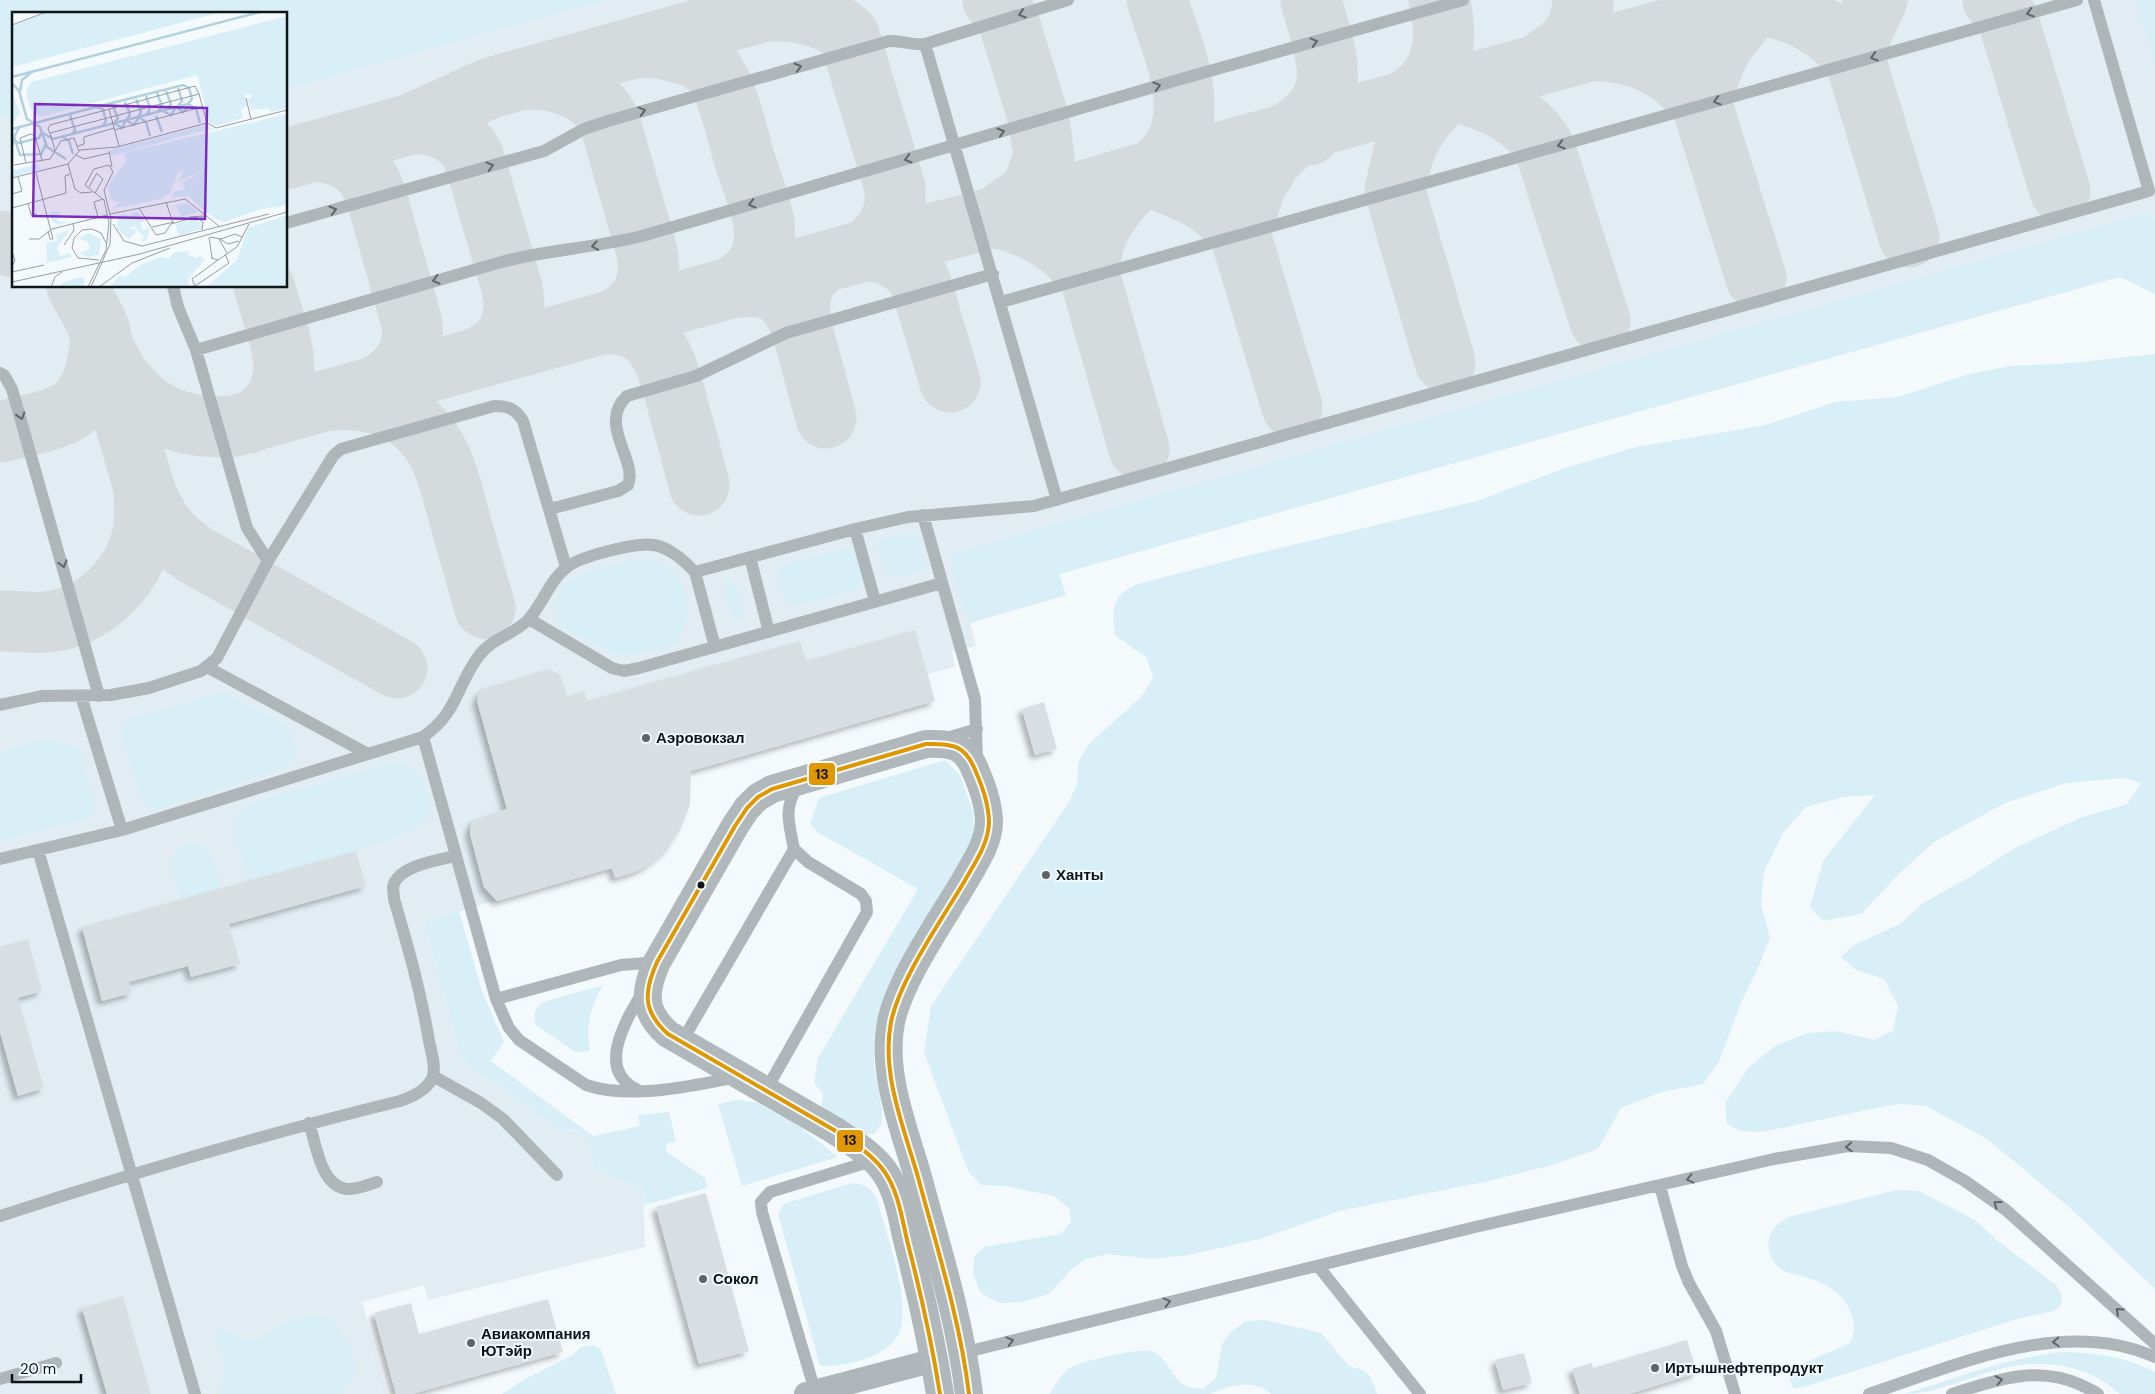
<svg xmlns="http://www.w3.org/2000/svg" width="2155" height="1394" font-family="'DM Sans',sans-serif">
<defs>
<filter id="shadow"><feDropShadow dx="-4.5" dy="4.5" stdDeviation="2.5" flood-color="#0004"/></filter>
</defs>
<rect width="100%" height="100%" fill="#f4f9fb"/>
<path fill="#e1edf3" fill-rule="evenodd" d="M 0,0 L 2155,0 L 2155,294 L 2120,277 L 1059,574 L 1066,595 L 970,623 L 976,646 L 952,651 L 955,667 L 928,674 L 935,701 L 690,771 L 690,804 L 681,828 L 667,850 L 647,866 L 635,872 L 615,878 L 612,868 L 424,921 L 461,1059 L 563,1133 L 573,1130 L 589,1141 L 594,1169 L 643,1190 L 645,1247 L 428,1300 L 424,1285 L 362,1302 L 387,1394 L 0,1394 ZM 14,14 L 286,14 L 286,286 L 14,286 Z"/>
<path fill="#d8eff8" d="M 0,0 L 605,0 L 286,89 L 286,14 L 14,14 L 14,122 L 0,115 Z
M 2136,0 L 2155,0 L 2155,68 Z
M 2146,213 L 2155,221 L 2155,293 L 2120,276 L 1059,574 L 1066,595 L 969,623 L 955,584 L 951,554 Z
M 2155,354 L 2155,1289 L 2070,1208 L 1987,1139 L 1926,1106 L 1899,1104 L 1872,1109 L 1762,1132 L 1740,1131 L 1727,1124 L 1725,1103 L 1749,1067 L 1775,1046 L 1808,1033 L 1836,1031 L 1874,1040 L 1893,1031 L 1898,1006 L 1884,979 L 1856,970 L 1841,957 L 1852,946 L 1900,924 L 1923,903 L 1968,878 L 2015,848 L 2080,818 L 2127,804 L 2141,783 L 2125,778 L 2066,783 L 2005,803 L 1934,842 L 1901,872 L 1861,914 L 1823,921 L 1810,907 L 1823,861 L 1875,795 L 1843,797 L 1806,807 L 1783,833 L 1764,871 L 1761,905 L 1770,938 L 1759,966 L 1740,1005 L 1719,1062 L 1703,1084 L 1662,1092 L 1621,1108 L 1598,1149 L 1552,1165 L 1489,1181 L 1339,1211 L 1260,1239 L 1188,1255 L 1152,1259 L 1110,1254 L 1086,1259 L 1072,1269 L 1049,1294 L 1023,1302 L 998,1303 L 980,1292 L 973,1273 L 974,1256 L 984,1247 L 1061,1234 L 1071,1222 L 1069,1208 L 1054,1196 L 1005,1186 L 981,1185 L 968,1171 L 924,1052 L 931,1006 L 1069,802 L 1077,784 L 1078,763 L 1088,745 L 1142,696 L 1153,678 L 1147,658 L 1115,635 C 1112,609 1111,596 1137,584 L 1246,556 L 1477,501 L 1562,469 L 1636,447 L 1766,425 L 1835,402 L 1898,397 L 1966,375 L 2009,366 L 2059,364 Z
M 915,534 L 921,541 L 924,569 C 914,576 899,579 886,576 L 877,545 L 879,539 Z
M 848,548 C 861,556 863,571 862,585 L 856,590 L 792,607 L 784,599 L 777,572 L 784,565 Z
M 644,558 L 663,562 L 671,568 L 682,582 L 689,613 L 677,644 L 640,654 L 614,654 L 559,625 C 553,586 567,576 603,567 C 617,563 630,560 644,558 Z
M 729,581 C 741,582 742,604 745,614 L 740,621 L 732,618 L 723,589 L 724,585 Z
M 225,692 L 285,725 L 292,735 L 298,752 C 293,762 290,765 279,770 L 161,808 L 152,809 L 142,799 L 122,739 L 122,727 L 129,718 Z
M 48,738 L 80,749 L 96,808 L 86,819 L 0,841 L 0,752 Z
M 945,760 L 960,775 L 973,812 L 976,839 L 889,992 L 875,1032 L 874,1068 L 882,1110 L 882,1123 L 874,1134 L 863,1134 L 821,1108 L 823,1094 L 814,1083 L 818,1058 L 918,889 L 819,833 L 810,824 L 819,798 Z
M 404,765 C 421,772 425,778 428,796 C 429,803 431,812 427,819 C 417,839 276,873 248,881 L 235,837 L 235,819 L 248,804 L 379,766 Z
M 192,843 L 206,846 L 214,860 L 221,889 L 180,900 L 171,862 L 181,846 Z
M 459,911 L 482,991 L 504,1042 L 491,1061 L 593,1136 L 640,1126 L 638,1115 L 669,1112 L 676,1141 L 666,1144 L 667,1152 L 705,1178 L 708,1188 L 644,1205 L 643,1190 L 594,1169 L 589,1141 L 573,1129 L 563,1133 L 461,1059 L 424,921 Z
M 603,985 C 590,1010 586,1022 590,1051 L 575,1052 L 536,1025 C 533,1014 534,1009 543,1002 Z
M 736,1100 L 755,1102 L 790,1119 L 838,1157 L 742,1186 L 718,1104 Z
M 852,1183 C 865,1184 871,1188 877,1199 C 886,1232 907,1291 902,1323 C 898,1356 847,1367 820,1366 L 778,1214 L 782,1206 L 786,1203 Z
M 1896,1190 L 1919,1191 L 1975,1220 L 1998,1241 L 2056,1285 L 2062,1295 L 2061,1305 L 2054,1311 L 2017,1319 L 1804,1387 L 1794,1388 L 1790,1381 L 1791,1371 L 1799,1365 L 1850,1343 C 1862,1317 1843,1292 1819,1282 C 1809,1277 1797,1276 1786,1272 C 1769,1265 1762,1240 1775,1227 C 1779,1223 1784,1220 1788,1217 Z
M 312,1315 L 334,1319 L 351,1348 L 357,1374 L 341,1394 L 221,1394 L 225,1362 L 215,1338 L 222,1327 L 245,1341 L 258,1340 L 284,1322 Z
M 1265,1320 L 1321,1333 L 1349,1366 L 1363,1370 L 1370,1376 L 1377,1394 L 1271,1394 C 1255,1378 1229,1385 1210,1394 L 1050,1394 C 1055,1385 1060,1376 1068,1369 C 1077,1362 1139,1348 1150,1351 C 1169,1355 1171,1382 1189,1387 C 1193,1389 1200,1388 1204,1388 L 1216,1378 L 1222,1344 L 1231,1332 L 1246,1321 Z
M 593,1345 L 601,1350 L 616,1394 L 502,1394 L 523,1380 L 573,1355 L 581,1347 Z
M 2064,1352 C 2096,1353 2127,1357 2155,1372 L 2155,1394 L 2119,1394 C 2089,1363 2037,1358 1997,1370 C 1967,1378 1936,1394 1905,1394 C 1958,1377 2009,1357 2064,1352 Z"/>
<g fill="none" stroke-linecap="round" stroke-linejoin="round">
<path stroke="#d5dadc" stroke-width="61" d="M 993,0 L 1008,19 L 1039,120 L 1044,156 L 1035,183 L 1026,195 L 995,217
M 1993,0 L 2008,19 L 2060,191
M 635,48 C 656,46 696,53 711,68 C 727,85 738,137 745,161 C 752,181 760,202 764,223 C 765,232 765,243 762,253 C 757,270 745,280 730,288
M 1592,50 C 1641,52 1672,67 1702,105 C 1711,57 1724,38 1758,4 C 1798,11 1833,28 1856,62 L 1862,32 L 1877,0
M 1856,62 L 1909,237
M 1535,66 C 1563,48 1582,36 1583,0
M 521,80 C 555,76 596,90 610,123 L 646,248 C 654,280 642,308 611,321
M 1406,101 C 1413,95 1423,88 1429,80 C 1447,56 1446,27 1439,0
M 1702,105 L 1756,278
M 411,124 C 438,122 459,132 473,155 L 512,288 C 519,323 507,345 475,359
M 1286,134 C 1348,97 1326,58 1311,0
M 309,152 C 330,150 350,157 364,173 C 377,189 380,212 386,231 C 394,261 403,290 411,320 C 418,351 399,376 372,388
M 1150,172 C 1211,130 1175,56 1157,0
M 995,217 C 1038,228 1062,242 1090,277 C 1091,268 1090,258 1092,250 C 1099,219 1121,194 1144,174 C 1187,192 1209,196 1240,234 L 1255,186 L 1272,159 L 1299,131 L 1309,135
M 1240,234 L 1292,407
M 0,241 L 14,247
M 863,251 L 977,222 L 1134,176 L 1774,0
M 863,251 C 888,251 906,260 920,281 L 950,382
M 1090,277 L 1139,449
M 77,286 L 96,321 L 144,488 C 156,520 168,537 197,556 L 397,668
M 730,288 C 770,283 787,290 802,329 C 797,298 798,280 826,261
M 596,325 C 657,316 667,363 679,410 C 686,435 693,460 699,485
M 802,329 L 826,418
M 106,353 C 133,408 173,431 234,426 L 863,251 L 873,245 L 888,227 L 895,208 L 895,188 L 849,35 C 828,15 790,8 762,12 L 490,88 L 411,124 L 286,159
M 1445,362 L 1395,191 L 1403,154 L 1413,133 L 1425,115 L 1450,90 C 1486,99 1527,114 1545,149 L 1600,321
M 332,400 C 378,396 420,414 440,457 C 449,475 453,496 459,516 C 467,546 476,577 485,608
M 249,423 C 307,389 278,337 264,286
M 0,432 C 21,426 48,423 68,412 C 94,397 101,358 100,331
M 0,621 C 15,620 31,624 46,622 C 92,618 130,582 142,538 C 146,522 145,505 144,488"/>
</g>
<path fill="#d8dfe2" filter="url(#shadow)" d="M 915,630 L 935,701 L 691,771 L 690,804 L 681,828 L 667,850 L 647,866 L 635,872 L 615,878 L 612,868 L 497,901 L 484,887 L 470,834 L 470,828 L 474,820 L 507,809 L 477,701 L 479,694 L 485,688 L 549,669 L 560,675 L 568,697 L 584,691 L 587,701 L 800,641 L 806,661 Z
M 1044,702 L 1057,749 L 1035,755 L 1022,709 Z
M 356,851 L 366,886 L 229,924 L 240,964 L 191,977 L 188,966 L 129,982 L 132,993 L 102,1001 L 82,927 Z
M 28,939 L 42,991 L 18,998 L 44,1088 L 18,1096 L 0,1032 L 0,947 Z
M 706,1193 L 749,1351 L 699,1364 L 656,1207 Z
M 123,1296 L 151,1394 L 107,1394 L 82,1308 Z
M 548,1299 L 563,1352 L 412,1394 L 396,1394 L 374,1313 L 411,1303 L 419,1334 Z
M 1687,1340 L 1697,1373 L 1629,1394 L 1580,1394 L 1572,1369 L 1592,1363 L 1593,1368 Z
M 1524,1353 L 1532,1383 L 1503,1390 L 1495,1360 Z"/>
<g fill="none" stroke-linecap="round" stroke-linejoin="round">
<path stroke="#afb6b9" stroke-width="12" d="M 925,44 L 1057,500
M 286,223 L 544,151 L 584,129 L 608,121 L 889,41 C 902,40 912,46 925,44 L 1068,0
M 173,286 L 178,307 L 196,350 L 505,261 C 550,250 597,247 642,236 L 1181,79 L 1463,0
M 1001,302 L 2077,0
M 196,350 L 247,528 L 268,561
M 0,373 L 4,375 L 12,389 L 99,696
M 550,509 L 618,491 L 628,485 C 638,460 597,424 627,396 L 696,376 L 786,333 L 993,274
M 923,515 L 975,699 L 977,762
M 855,529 L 875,601
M 750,557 L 769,632
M 695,572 L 715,647
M 529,619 L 612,668 L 624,671 L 639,668 L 942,583
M 207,667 L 368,754
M 81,696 L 122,830
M 0,705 L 42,696 L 111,695 L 149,688 L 201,671 L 217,658 L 268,561 L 333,456 L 341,449 L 494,406 C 508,406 516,409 523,421 L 566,567
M 423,737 L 496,999 L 509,1028 L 519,1040 L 586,1085 C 630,1100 692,1086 737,1077
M 943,739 L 977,729
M 38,850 L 195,1394
M 0,859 L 122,830 L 423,737 C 458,712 455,689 478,657 C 492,637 513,636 529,619 C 543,603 550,580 567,567 C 581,556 637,542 654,545 C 671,548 684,561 695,572 L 855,529 L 908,517 L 1034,506 L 2149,191 L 2094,0
M 496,999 L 621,965 L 657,962
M 681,1043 L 794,849 C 789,822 783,810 798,785
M 433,1076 L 481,1103 L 503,1119 L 557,1175
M 638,1090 C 594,1070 627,1019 643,991
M 765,1092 L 867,912 L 866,901 L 861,894 L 808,862 L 794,849
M 309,1123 C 316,1143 320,1185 346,1189 C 356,1190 367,1185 377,1182
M 1660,1186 L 1682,1266 L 1689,1283 L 1716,1331 L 1735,1394
M 0,1216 C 132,1173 265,1134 400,1101 C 412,1097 428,1090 433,1076 C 436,1066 431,1051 429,1041 C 421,992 408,947 394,899 C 394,895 393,890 393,887 C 397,866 438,860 455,856
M 1318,1266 L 1420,1394
M 962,1353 L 1475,1227 L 1774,1159 L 1848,1146 L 1891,1148 L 1928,1160 L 1965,1181 L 2006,1210 L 2155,1344
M 0,1379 L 56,1363
M 815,1391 L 762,1212 L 761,1202 L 770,1192 L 875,1160
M 1869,1394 C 1957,1365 2064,1316 2155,1357
M 1952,1394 C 1995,1380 2037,1365 2081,1385 C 2086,1388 2093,1390 2098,1394"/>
<path stroke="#afb6b9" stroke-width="24" d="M 806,1394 L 935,1360"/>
<path stroke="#b1b8bb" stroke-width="28" d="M 940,1394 C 932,1344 921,1294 908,1244 C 902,1220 899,1192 884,1171 C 872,1154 852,1142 834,1130 L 668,1034 C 642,1011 644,991 657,962 L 735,826 L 747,808 L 758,797 L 772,789 L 926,744 C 954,743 966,746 976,772 C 983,788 989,806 989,823 C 988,845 974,864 964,882 C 941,921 900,979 891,1022 C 881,1074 904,1128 918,1177 C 937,1248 960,1320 969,1394"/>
<g stroke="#f1fafe" stroke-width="8">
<path id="bus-1" d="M 940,1394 C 932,1344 921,1294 908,1244 C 902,1220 899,1192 884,1171 C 872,1154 852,1142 834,1130 L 668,1034 C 642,1011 644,991 657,962 L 735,826 L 747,808 L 758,797 L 772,789 L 926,744 C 954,743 966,746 976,772 C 983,788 989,806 989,823 C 988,845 974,864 964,882 C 941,921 900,979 891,1022 C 881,1074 904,1128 918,1177 C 937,1248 960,1320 969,1394"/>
</g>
<use href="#bus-1" stroke="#e09802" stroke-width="4"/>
</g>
<defs><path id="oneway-chevron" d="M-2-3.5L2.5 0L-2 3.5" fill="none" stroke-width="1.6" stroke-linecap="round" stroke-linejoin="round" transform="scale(1.25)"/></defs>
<g stroke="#5e6669">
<use href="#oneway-chevron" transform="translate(2030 13) rotate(164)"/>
<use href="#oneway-chevron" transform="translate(1022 14) rotate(163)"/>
<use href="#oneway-chevron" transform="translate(1314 42) rotate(-15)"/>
<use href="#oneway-chevron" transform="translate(1874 57) rotate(164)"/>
<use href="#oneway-chevron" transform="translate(798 67) rotate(-16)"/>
<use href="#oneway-chevron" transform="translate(1157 86) rotate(-16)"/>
<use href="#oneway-chevron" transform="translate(1717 101) rotate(164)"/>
<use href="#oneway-chevron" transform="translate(642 111) rotate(-15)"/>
<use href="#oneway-chevron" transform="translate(1001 132) rotate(-17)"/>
<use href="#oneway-chevron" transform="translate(1561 145) rotate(164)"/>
<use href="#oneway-chevron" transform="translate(908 159) rotate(164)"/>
<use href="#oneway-chevron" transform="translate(490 166) rotate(-14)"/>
<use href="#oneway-chevron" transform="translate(752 204) rotate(164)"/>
<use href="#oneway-chevron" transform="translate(333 210) rotate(-16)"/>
<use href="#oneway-chevron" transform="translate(595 246) rotate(171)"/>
<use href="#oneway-chevron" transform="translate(436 280) rotate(165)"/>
<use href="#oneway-chevron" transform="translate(21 416) rotate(73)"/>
<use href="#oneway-chevron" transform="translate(63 564) rotate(74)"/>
<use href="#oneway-chevron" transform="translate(1849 1147) rotate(177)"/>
<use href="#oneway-chevron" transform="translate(1690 1179) rotate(167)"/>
<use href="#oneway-chevron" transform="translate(1997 1204) rotate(-144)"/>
<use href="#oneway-chevron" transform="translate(1167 1302) rotate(-14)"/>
<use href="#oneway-chevron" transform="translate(2119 1311) rotate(-138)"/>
<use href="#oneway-chevron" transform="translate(1010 1341) rotate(-14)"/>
<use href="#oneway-chevron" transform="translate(2056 1342) rotate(177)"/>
<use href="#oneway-chevron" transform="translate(1999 1380) rotate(-12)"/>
</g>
<g fill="#5e6568" stroke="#f1fafe" stroke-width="2">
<circle cx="646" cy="738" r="5"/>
<circle cx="1046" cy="875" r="5"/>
<circle cx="703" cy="1279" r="5"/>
<circle cx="471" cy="1343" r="5"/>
<circle cx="1655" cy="1368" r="5"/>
</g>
<circle fill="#0d1519" stroke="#f1fafe" stroke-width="2" cx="701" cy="885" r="4.5"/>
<g text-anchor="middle" stroke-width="4" stroke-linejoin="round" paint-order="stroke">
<g font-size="15" font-weight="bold" fill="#0d1519" stroke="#f1fafe" text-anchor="start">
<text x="656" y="743">Аэровокзал</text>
<text x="1056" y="880">Ханты</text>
<text x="713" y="1284">Сокол</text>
<text x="481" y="1339">Авиакомпания<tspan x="481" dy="17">ЮТэйр</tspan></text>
<text x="1665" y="1373">Иртышнефтепродукт</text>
</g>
</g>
<g transform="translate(12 12)">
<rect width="275" height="275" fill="#f4f9fb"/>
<path d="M 35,0 L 210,0 L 0,55 L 0,14 ZM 275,4 L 275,96 L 259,100 L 256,96 L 239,98 L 236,87 L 239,86 L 239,82 L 233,83 L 235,94 L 229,97 L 231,106 L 204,114 L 198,112 L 185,63 L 31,104 L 23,102 L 18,96 L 14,79 L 19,70 ZM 0,79 L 8,101 L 0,112 ZM 275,102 L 275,193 L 249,197 L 212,210 L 201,206 L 176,184 L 159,185 L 163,179 L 173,178 L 170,171 L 192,158 L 167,169 L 171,159 L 166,160 L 159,180 L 149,187 L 99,197 L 107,191 L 99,188 L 96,174 L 114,149 L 112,141 ZM 194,113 L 203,119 L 192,118 L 99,144 L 98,138 ZM 25,152 L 29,157 L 0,165 L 0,159 ZM 175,191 L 186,200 L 165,206 L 169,202 L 163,193 ZM 48,199 L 49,203 L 45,209 L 57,210 L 46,213 L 40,209 L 38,200 ZM 121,200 L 127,201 L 134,210 L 128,210 L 131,218 L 136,217 L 132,214 L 138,216 L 134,229 L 128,229 L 133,226 L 122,214 L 117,216 L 125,219 L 117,227 L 105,217 L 106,204 L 113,202 L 117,205 ZM 275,203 L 274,275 L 194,275 L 225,248 L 236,216 ZM 181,207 L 190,211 L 189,217 L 166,224 L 164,212 ZM 58,218 L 45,235 L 48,244 L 58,241 L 60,245 L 35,251 L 34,231 L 45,229 L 44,222 ZM 76,221 L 89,227 L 87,243 L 75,245 L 68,241 L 78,237 L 76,230 L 66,226 ZM 178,239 L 176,244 L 185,246 L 187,243 L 193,248 L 176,267 L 178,275 L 97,275 L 107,264 L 113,265 L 128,253 L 149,245 L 157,247 L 161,241 ZM 69,265 L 73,267 L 71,275 L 47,275 L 52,270 Z" fill="#d8eff8"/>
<path fill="none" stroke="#b2d1de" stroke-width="2.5" d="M 0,65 L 248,0M 0,71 L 7,79 L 15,107 L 28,115 L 35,135 L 54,147M 166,76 L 170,89 L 166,94M 154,79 L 159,92 L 155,97M 8,80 L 10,68 L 21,59M 145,81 L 150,94 L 146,100M 134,84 L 138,96 L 135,103M 124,87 L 129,100 L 126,105M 113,90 L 118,102 L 115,108M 100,92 L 106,106 L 102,111 L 110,116 L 114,108 L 122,113 L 127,105 L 134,110 L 138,124M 84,95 L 171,73 L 177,76 L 180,87 L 176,92 L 91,114M 151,99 L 159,103 L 164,95 L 171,100 L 178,93 L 184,97 L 188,111M 58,103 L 63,118 L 60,122M 144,104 L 150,120M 7,116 L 2,125 L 8,143 L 29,142 L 34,132M 0,117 L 84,95 L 91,97 L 94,109 L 91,114 L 41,127 L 31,121M 51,125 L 57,129 L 61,142M 0,133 L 2,128 L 7,131 L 27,126 L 30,120"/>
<path fill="none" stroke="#989ea1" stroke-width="1" d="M 0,13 L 34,0M 183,74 L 187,82 L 38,121 L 36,117 L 38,113 ZM 234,86 L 239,107M 97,97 L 107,134M 195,111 L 204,116 L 275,98M 102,118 L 190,95M 38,121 L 43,138M 66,134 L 72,132 L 72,125 L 102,116M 97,139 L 100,155M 64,143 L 72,147 L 97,141M 14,151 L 8,126 L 19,122 L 23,124 L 30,148M 56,152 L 63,177 L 69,181 L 80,180M 2,153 L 38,147 L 49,129 L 62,126 L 67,139M 24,161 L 41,227 L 38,227 L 36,219M 0,166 L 56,152 L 68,138 L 105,135 L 195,111 L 187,82M 77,175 L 85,161M 83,181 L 91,167 L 85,162M 0,182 L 10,179 L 6,165M 154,190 L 161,211M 16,191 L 19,203 L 25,202M 0,196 L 54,181 L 53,164 L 58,162M 127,196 L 144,223 L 153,221 L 159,212 L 184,205 L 191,210 L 190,218M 98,202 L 173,187 L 207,214M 86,205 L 82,190 L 91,187M 177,205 L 193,204M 101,212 L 112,229 L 130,234 L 257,202M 140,215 L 162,210M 197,225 L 200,246M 198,225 L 209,227 L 223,222 L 230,225M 17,227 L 27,227 L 40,217 L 95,203M 207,227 L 215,241M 208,227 L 216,232 L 227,229M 52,233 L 62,218 L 61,212M 0,239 L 3,249 L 0,254M 199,246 L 206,248 L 225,235 L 237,212M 87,248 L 66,246 L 60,236 L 62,226 L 70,218 L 80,217 L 89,221 L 94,231M 206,248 L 180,267 L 183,274 L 217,251 L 213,242M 0,260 L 32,253M 0,270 L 128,242 L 275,200M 39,275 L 43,265 L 50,260M 76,275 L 94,238 L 97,211 L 92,188 L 73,173 L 82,157 L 97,153 L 101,160 L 92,178 L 99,207 L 98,232 L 79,275M 87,275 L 120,251 L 158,236"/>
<path fill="#7b2cbf" fill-opacity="0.15" stroke="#7b2cbf" stroke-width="2.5" d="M 23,92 L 195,96 L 193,207 L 21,204 Z"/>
<rect width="275" height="275" fill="none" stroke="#0d1519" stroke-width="2.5"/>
</g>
<g stroke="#f1fafe" stroke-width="2">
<rect x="808" y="762" width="28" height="24" rx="5" fill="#e09802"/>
<rect x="836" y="1129" width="28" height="24" rx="5" fill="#e09802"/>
</g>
<g font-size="14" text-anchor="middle" font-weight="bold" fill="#111">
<text x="822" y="779">13</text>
<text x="850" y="1145">13</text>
</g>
<path d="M12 1374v8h69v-8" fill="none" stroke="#0d1519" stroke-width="2.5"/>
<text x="20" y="1374" font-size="15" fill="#0d1519" stroke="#f1fafe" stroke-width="4" paint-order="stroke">20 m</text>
</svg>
